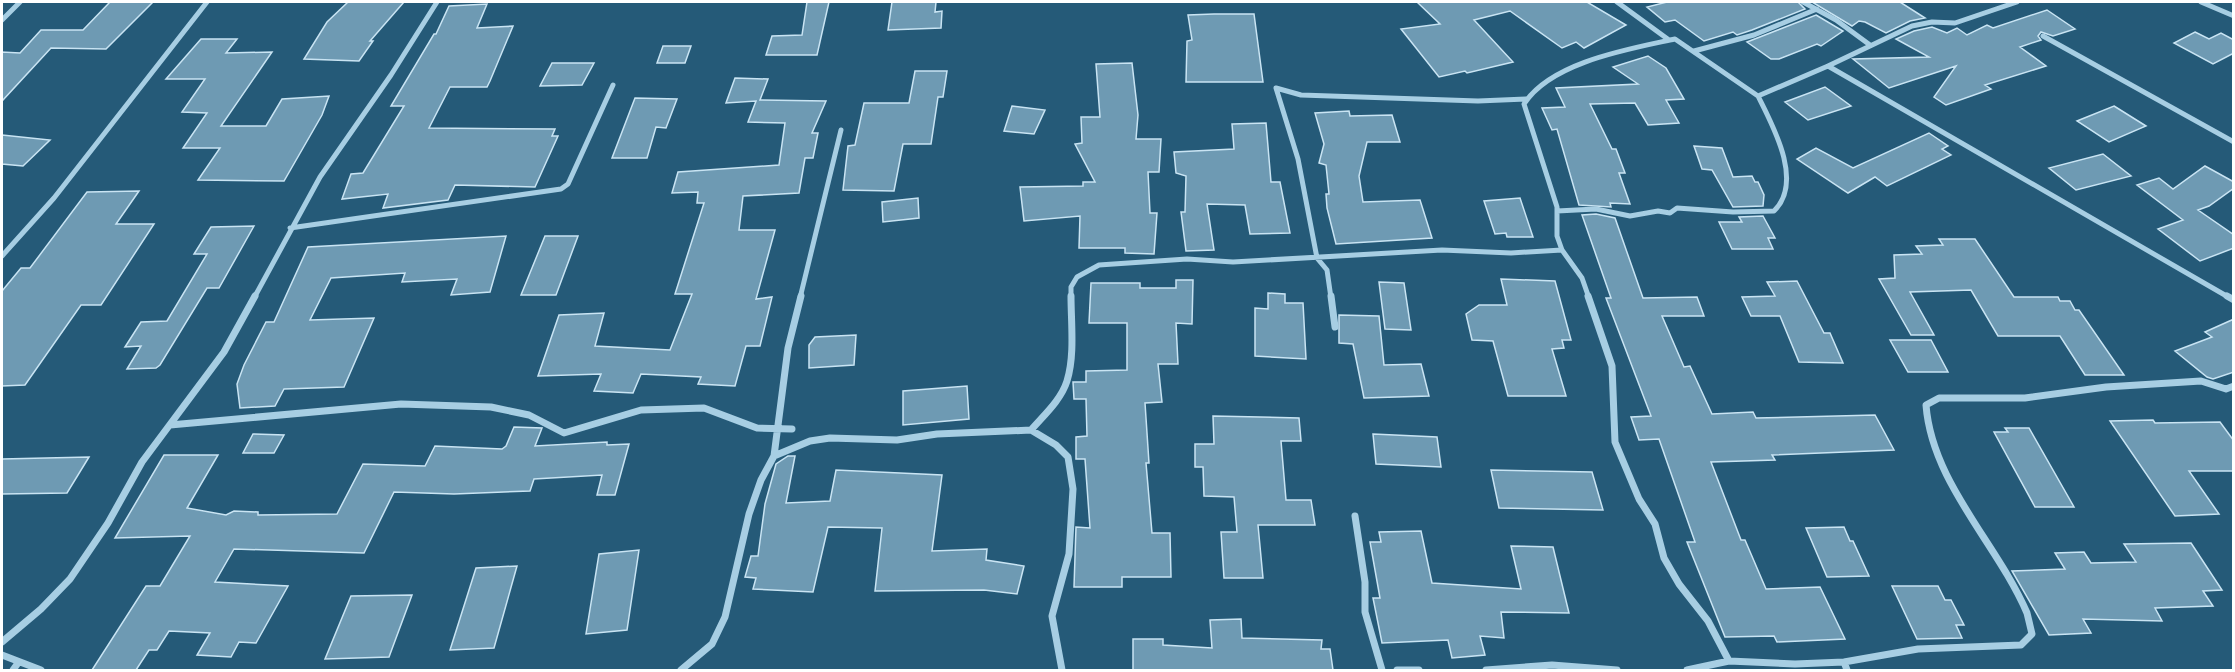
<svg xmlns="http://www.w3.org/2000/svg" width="2235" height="672" font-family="Lato,sans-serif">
<rect width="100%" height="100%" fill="#255a78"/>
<path fill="#6e9ab3" stroke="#c9e4f3" stroke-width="1.5" d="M 110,2 L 153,2 L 106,49 L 51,48 L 2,101 L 2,52 L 20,53 L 41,30 L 83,30 Z
M 348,2 L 404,2 L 370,41 L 373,41 L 359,61 L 304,59 L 327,22 Z
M 807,2 L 829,2 L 817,55 L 766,55 L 772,36 L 802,35 Z
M 892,2 L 936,2 L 935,12 L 942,11 L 941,28 L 888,30 Z
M 1417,2 L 1587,2 L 1626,25 L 1584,48 L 1576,42 L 1562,48 L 1510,11 L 1474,20 L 1513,62 L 1467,73 L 1465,71 L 1439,77 L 1401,29 L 1440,24 Z
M 1667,2 L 1798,2 L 1805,9 L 1752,30 L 1737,35 L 1733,32 L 1704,41 L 1675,20 L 1665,22 L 1647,7 Z
M 1812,2 L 1900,2 L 1925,18 L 1910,21 L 1886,33 L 1865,22 L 1859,21 L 1852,26 Z
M 487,4 L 477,28 L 513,26 L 490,81 L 487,87 L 450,87 L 429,128 L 555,129 L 552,136 L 558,136 L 535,187 L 455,185 L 448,200 L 383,208 L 388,194 L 342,199 L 351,174 L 363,173 L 404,106 L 391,106 L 434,34 L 436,34 L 449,6 Z
M 2047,10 L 2075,29 L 2053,36 L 2041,32 L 2038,36 L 2041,40 L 2020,47 L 2046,66 L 1985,85 L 1991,89 L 1946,105 L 1934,97 L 1956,66 L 1889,88 L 1853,59 L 1929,57 L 1896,39 L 1914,31 L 1932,27 L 1947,33 L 1957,28 L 1967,35 L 1987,25 L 1993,28 Z
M 1214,14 L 1254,14 L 1263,82 L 1186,82 L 1187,41 L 1192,40 L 1188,15 Z
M 1816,15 L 1843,31 L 1821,46 L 1817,44 L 1779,59 L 1771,59 L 1747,42 Z
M 2195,32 L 2209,39 L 2221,33 L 2234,40 L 2234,53 L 2213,64 L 2174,43 Z
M 201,39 L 237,39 L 226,53 L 272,52 L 221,126 L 266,126 L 282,99 L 329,96 L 322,115 L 284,181 L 198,180 L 220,148 L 183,148 L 207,113 L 182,112 L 205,79 L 166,79 Z
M 663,46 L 691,46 L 685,63 L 657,63 Z
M 1648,56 L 1666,68 L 1684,99 L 1666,100 L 1679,123 L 1648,125 L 1635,103 L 1590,104 L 1612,149 L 1616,149 L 1625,173 L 1619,173 L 1630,204 L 1610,203 L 1611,207 L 1579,205 L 1557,129 L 1552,130 L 1542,108 L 1565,107 L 1556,88 L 1638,84 L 1613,67 Z
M 552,63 L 594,63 L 582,85 L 540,86 Z
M 1132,63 L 1138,115 L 1136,139 L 1161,139 L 1159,172 L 1148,172 L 1150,213 L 1157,213 L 1154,254 L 1125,253 L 1125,248 L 1079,248 L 1080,216 L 1024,221 L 1020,187 L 1083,186 L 1083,182 L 1095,182 L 1075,144 L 1082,143 L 1081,117 L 1100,117 L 1096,64 Z
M 915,71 L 947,71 L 943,97 L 938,97 L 931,144 L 903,144 L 894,191 L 843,190 L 848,146 L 855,145 L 864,103 L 909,103 Z
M 735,78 L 768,79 L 760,100 L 826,101 L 812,133 L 818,133 L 813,158 L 805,158 L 799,193 L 743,196 L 739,230 L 775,230 L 756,299 L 772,297 L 760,346 L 746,346 L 735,386 L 698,384 L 701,377 L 641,374 L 633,393 L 594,391 L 601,374 L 538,376 L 559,315 L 604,313 L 595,346 L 670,350 L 692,294 L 675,294 L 704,203 L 697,203 L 698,192 L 672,193 L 678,172 L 779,165 L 785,123 L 748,122 L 756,101 L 726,103 Z
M 1825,87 L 1851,106 L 1808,120 L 1785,102 Z
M 635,98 L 677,99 L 666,128 L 656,127 L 647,158 L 612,158 Z
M 1012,106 L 1045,110 L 1034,134 L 1004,131 Z
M 2114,106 L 2146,126 L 2109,142 L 2077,121 Z
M 1349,111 L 1350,116 L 1392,115 L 1400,142 L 1367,142 L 1359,176 L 1363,202 L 1420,200 L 1432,238 L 1336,244 L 1327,208 L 1326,194 L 1329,194 L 1326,165 L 1319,163 L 1324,144 L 1315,113 Z
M 1266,123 L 1271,182 L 1280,182 L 1290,233 L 1250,234 L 1245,205 L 1207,204 L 1214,250 L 1186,251 L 1181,212 L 1185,212 L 1186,176 L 1176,173 L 1174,152 L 1234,149 L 1232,124 Z
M 1929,133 L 1948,146 L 1942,149 L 1951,155 L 1887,186 L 1875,177 L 1848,193 L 1797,159 L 1816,148 L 1853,168 Z
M 2,135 L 50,140 L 23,166 L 2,164 Z
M 1694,146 L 1722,148 L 1733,177 L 1752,176 L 1755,182 L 1758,182 L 1764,195 L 1763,206 L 1733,207 L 1712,170 L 1702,169 Z
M 2103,154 L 2131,176 L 2076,190 L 2049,168 Z
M 2205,166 L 2234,182 L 2234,188 L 2209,206 L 2198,210 L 2234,235 L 2234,248 L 2200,261 L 2158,229 L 2183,220 L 2137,185 L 2159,178 L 2173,189 Z
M 139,191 L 116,224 L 154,224 L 101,305 L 81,305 L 25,385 L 2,386 L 2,291 L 21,268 L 30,268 L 87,192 Z
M 918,198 L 919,218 L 883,222 L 882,202 Z
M 1520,198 L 1533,237 L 1507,237 L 1506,233 L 1495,234 L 1484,201 Z
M 1596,214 L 1615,218 L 1643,298 L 1697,297 L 1704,316 L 1662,316 L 1684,367 L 1690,366 L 1712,414 L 1753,412 L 1756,418 L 1875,415 L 1894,450 L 1772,455 L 1775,460 L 1711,462 L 1741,540 L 1745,540 L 1766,589 L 1820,587 L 1845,639 L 1777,642 L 1774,636 L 1725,637 L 1687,542 L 1695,542 L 1659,439 L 1639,440 L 1631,417 L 1651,416 L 1606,298 L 1611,298 L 1582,215 Z
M 1763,216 L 1775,238 L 1768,238 L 1773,249 L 1732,249 L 1719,222 L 1742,222 L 1739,217 Z
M 254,226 L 219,288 L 207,288 L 160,365 L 156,368 L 127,369 L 141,346 L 125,347 L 141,322 L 167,321 L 207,254 L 194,254 L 211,227 Z
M 506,236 L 490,292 L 451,295 L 457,279 L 402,282 L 405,273 L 331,278 L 310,320 L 374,318 L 344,387 L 284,389 L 275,406 L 240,408 L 237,384 L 244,365 L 266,322 L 274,322 L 308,247 Z
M 545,236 L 578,236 L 556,295 L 521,295 Z
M 1939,239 L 1975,239 L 2014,297 L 2058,297 L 2060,301 L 2070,301 L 2075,310 L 2079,310 L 2124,375 L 2085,375 L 2060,336 L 1998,336 L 1971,290 L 1910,292 L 1934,335 L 1911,335 L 1879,279 L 1895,278 L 1894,255 L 1922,254 L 1916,246 L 1943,245 Z
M 1501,279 L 1555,281 L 1571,340 L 1562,340 L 1564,348 L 1552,349 L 1566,396 L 1508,396 L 1493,341 L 1472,340 L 1466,314 L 1479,305 L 1507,305 Z
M 1176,280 L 1193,280 L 1192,324 L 1176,323 L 1178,364 L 1158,364 L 1162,402 L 1145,403 L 1149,463 L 1146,463 L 1152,533 L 1170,533 L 1171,577 L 1122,577 L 1122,587 L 1074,587 L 1076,527 L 1090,528 L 1085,459 L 1076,459 L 1076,437 L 1087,436 L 1086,399 L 1074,399 L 1073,382 L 1086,382 L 1086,371 L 1127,370 L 1127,323 L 1089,323 L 1091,283 L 1140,283 L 1140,288 L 1176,288 Z
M 1797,281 L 1824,333 L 1830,333 L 1843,363 L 1799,362 L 1780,316 L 1751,316 L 1742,297 L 1775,296 L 1767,282 Z
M 1379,282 L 1404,283 L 1411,330 L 1385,329 Z
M 1268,293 L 1285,294 L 1285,303 L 1303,303 L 1306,359 L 1255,356 L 1255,308 L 1268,309 Z
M 1339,315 L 1379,316 L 1384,365 L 1421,364 L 1429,396 L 1364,398 L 1353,344 L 1339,343 Z
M 2234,319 L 2234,372 L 2213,379 L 2207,377 L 2175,351 L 2212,337 L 2205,332 Z
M 856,335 L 854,365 L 809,368 L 809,345 L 815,337 Z
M 1890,340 L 1931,340 L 1948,372 L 1908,372 Z
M 967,386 L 969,419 L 903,425 L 903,391 Z
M 1213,416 L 1299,418 L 1301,441 L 1281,441 L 1286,500 L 1311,500 L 1315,525 L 1258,525 L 1263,578 L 1224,578 L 1221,532 L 1237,532 L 1234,497 L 1204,496 L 1203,467 L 1195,467 L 1195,444 L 1214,444 Z
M 2153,420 L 2155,423 L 2220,422 L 2234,441 L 2234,471 L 2189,471 L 2219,514 L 2175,516 L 2110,421 Z
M 514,427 L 542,428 L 535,446 L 607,442 L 607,445 L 629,444 L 615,495 L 597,495 L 602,475 L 534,479 L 530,491 L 454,494 L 394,492 L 364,553 L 234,549 L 215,582 L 288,586 L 256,643 L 239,642 L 231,657 L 197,655 L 210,633 L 169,631 L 157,650 L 149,650 L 136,670 L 92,670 L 146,586 L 160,586 L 190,536 L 115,538 L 164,455 L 218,455 L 187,508 L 226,515 L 234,511 L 258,512 L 258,515 L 337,514 L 363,464 L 425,466 L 435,446 L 502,449 L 506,446 Z
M 2005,428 L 2029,428 L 2074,507 L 2035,507 L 1994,432 L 2008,432 Z
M 253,434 L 284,435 L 274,453 L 243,453 Z
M 1373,434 L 1437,437 L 1441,467 L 1376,464 Z
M 788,456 L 795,456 L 786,503 L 830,501 L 836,470 L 942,475 L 932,551 L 987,549 L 986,560 L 1024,566 L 1017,594 L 984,590 L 875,591 L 882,528 L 828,527 L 813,592 L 753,589 L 756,578 L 745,577 L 751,556 L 758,556 L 765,504 L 776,464 Z
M 89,457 L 67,493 L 2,494 L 2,459 Z
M 1491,470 L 1592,472 L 1603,510 L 1499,508 Z
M 1844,527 L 1850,541 L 1853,541 L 1869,576 L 1827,577 L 1806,528 Z
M 1421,531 L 1432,583 L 1521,589 L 1511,546 L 1553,547 L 1569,613 L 1501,612 L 1504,638 L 1480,636 L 1485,655 L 1452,658 L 1448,640 L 1382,643 L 1373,598 L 1380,598 L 1370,542 L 1381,542 L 1379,532 Z
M 2191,543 L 2222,590 L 2203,591 L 2213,606 L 2155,608 L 2162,621 L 2083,619 L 2091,633 L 2049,635 L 2012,571 L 2065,569 L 2055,553 L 2084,552 L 2091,563 L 2136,562 L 2124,544 Z
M 639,550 L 627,630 L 586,634 L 599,554 Z
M 517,566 L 494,648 L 450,650 L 476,568 Z
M 1892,586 L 1938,586 L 1945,600 L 1951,600 L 1964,625 L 1956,625 L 1962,638 L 1917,639 Z
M 412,595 L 389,657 L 325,659 L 351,596 Z
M 1241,619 L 1242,638 L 1322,640 L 1321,649 L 1330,649 L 1333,670 L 1133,670 L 1133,639 L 1163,639 L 1163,645 L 1212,648 L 1210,620 Z"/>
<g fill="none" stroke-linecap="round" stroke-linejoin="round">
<path stroke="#a7cee3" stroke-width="5" d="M 1617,2 L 1669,40
M 1803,2 L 1836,20 L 1870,45
M 2201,2 L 2234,16
M 2,20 L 20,2
M 2043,36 L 2234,142
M 1694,51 L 1754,35 L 1817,9
M 1828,66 L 1912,26 L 1932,22 L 1955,23 L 2017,2
M 1557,211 L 1596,209 L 1630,216 L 1658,211 L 1670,213 L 1677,208 L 1733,212 L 1774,211 C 1804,182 1773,126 1758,96 L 1828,66 L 2230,298
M 290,228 L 561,189 L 568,184 L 613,85
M 2,256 L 54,198 L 207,2
M 254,298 L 320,177 L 391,75 L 437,2
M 800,298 L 841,130
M 1071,298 L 1071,287 L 1077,277 L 1099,265 L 1187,259 L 1233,262 L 1442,250 L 1511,253 L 1562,250
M 1331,298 L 1327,270 L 1317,258 L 1298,159 L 1276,88 L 1301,95 L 1478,101 L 1526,99
M 1589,298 L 1582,278 L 1562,250 L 1557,236 L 1557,207 L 1524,104 C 1551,62 1629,49 1675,39 L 1758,96"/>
<path stroke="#a7cee3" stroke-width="7" d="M 1331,296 L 1335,327
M 1588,296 L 1612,366 L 1615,442 L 1639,499 L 1655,524 L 1664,558 L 1679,584 L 1708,621 L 1729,661
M 2227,296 L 2234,300
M 170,425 L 401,404 L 491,407 L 529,415 L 564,433 L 641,410 L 704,408 L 757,428 L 792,429
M 1031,430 C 1044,415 1061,400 1067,381 C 1075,355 1071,323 1071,296
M 774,456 L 810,441 L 830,438 L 897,440 L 937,434 L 1031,430 L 1056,445 L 1068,457 L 1073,489 L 1069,554 L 1052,616 L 1062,670
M 1355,516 L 1365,582 L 1365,612 L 1382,670
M 2,642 L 41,609 L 70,579 L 108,523 L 142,462 L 224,352 L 255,296
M 2,655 L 41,670
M 1844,662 L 1847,670
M 13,670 L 18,663
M 681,670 L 712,644 L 725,617 L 749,514 L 761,480 L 774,456 L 788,348 L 801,296
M 1397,670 L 1419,670
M 1486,670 L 1552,665 L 1617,670
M 1687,670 L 1729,661 L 1795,664 L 1844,662 L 1918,649 L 2021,645 L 2032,634 L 2027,613 C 1997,543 1932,483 1926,405 L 1939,398 L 2025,398 L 2106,387 L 2201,381 L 2226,389 L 2234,386"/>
</g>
<rect width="2235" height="672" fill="none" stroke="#ffffff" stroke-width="6"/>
</svg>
